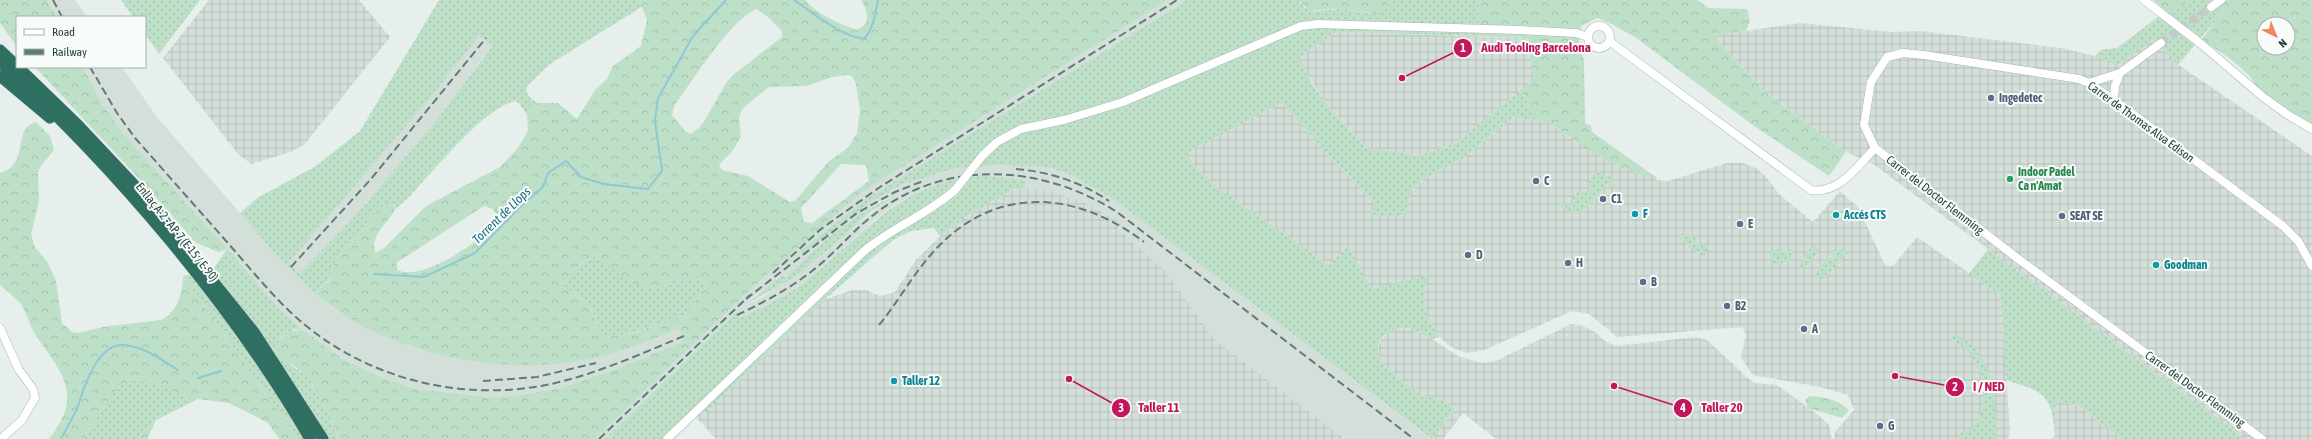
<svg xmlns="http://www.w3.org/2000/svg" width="2312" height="439" font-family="'Asap Condensed',sans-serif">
<defs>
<pattern id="industrial-grid" width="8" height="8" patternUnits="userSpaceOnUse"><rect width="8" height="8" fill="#d4dfda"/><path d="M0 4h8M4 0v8" fill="none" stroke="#b6c1bc"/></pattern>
<pattern id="grass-dots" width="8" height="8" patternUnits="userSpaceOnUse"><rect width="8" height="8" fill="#bfe0c8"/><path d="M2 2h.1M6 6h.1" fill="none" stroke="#a4c1ad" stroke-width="1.8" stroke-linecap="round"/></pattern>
<pattern id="forest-crowns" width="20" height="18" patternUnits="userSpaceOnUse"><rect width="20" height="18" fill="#bfe0c8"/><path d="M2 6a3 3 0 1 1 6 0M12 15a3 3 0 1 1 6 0" fill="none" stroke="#a4c1ad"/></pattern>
</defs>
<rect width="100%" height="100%" fill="#e6efeb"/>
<path fill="#d4dfda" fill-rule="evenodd" d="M 47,0 L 75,0 L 87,17 L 57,17 Z
M 1168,0 L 1187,0 L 869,197 L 798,254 L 806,252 L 869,203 L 901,185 L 956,168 L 995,165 L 1047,167 L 1069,174 L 1112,198 L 1431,439 L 1345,439 L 1215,340 L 1166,272 L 1117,229 L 1050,191 L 1025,189 L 1025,180 L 949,181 L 922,190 L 896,204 L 873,221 L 810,278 L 783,297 L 740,318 L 737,313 L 605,439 L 595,439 L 751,289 L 861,193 ZM 892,197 L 765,296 L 746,305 L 755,295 L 786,277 L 829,240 L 878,202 Z
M 479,36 L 493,44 L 438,118 L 358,213 L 299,274 L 288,262 L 426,103 Z
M 83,67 L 122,67 L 157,117 L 278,257 L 311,290 L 331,307 L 349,318 L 411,347 L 465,360 L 599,357 L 679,329 L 684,341 L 616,369 L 561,388 L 520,395 L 491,397 L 416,389 L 374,374 L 341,358 L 316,341 L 279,308 L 123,133 L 102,104 Z"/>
<path fill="url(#industrial-grid)" d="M 209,0 L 359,0 L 390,37 L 304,145 L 288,153 L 251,164 L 238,154 L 163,58 Z
M 1800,23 L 1891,32 L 1920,31 L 2061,48 L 2095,56 L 2117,64 L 2155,39 L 2170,59 L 2312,156 L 2312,439 L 2245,439 L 1873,164 L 1846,152 L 1764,91 L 1714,36 Z
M 1336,32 L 1528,38 L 1534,80 L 1456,143 L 1419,156 L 1385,150 L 1369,150 L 1328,106 L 1303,68 L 1300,57 Z
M 1281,103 L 1375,204 L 1370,215 L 1406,215 L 1411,191 L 1425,178 L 1465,157 L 1513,117 L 1546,121 L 1589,150 L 1656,180 L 1668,181 L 1727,163 L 1743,163 L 1756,168 L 1765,176 L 1780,195 L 1813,222 L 1840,191 L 1858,207 L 1885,265 L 1893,266 L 1917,237 L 2001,295 L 2010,433 L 2008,439 L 1834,439 L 1835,432 L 1854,410 L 1848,395 L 1820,387 L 1753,375 L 1741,358 L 1746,334 L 1742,327 L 1617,337 L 1589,314 L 1572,311 L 1484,350 L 1466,353 L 1453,348 L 1439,337 L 1427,317 L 1423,299 L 1370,289 L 1348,246 L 1329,265 L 1221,190 L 1194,166 L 1188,156 L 1190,150 Z
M 1016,188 L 1050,191 L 1085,203 L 1117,220 L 1118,229 L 1166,272 L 1215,340 L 1345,439 L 716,439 L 696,417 L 703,411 L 705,413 L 824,300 L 852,290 L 866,290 L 880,296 L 895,292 L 916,260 L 940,236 L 970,214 Z
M 1571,324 L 1583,326 L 1595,332 L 1605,341 L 1616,346 L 1696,337 L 1707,340 L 1749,379 L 1755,383 L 1777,385 L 1817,414 L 1829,425 L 1832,439 L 1496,439 L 1463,413 L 1443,439 L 1432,439 L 1456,408 L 1441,400 L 1419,394 L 1381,363 L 1378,348 L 1381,340 L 1387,333 L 1399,328 L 1412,329 L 1432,339 L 1458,356 L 1482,363 L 1496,361 Z
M 2054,401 L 2078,405 L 2122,439 L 2052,439 L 2055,435 Z"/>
<path fill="url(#grass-dots)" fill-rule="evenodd" d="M 121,0 L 200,0 L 159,54 L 145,34 L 145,17 L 133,17 Z
M 439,0 L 639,0 L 643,6 L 550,64 L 527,86 L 526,91 L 531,99 L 538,103 L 527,115 L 519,103 L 514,101 C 484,110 447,156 425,179 C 415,190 408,200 395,209 L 395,204 L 372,215 L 362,231 L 335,260 L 329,280 L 314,293 L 278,257 L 240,213 L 257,198 L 316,166 L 360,131 ZM 479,36 L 493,45 L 438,118 L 358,213 L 299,274 L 289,262 L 426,103 Z
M 1187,0 L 1297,0 L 1305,8 L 1314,11 L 1341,9 L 1369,13 L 1395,0 L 1481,0 L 1477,10 L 1480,36 L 1336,32 L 1300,57 C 1311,93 1344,123 1369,150 L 1385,150 L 1419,156 L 1456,143 L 1521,90 L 1535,120 L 1513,117 L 1465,157 L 1425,178 L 1411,191 L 1406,215 L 1370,215 L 1375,204 L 1281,103 L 1190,151 L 1188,156 L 1194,166 L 1221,190 L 1329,265 L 1348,246 L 1371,289 L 1428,275 C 1421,305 1423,311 1439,337 L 1432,339 C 1425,336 1419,331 1412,329 C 1399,325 1379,333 1378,348 C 1378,353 1380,359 1381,363 L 1419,394 L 1441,400 L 1456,408 L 1432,439 L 1112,198 L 1069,174 L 1047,167 L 995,165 L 956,168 L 901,185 L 869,203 L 806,252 L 797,254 L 869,197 Z
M 2191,0 L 2210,0 L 2210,3 L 2220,11 L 2220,15 L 2178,65 L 2170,59 L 2155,39 L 2117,65 L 2095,56 L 2101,50 L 2117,48 L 2166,11 L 2173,11 Z
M 1597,171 L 1606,177 L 1609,175 L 1614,179 L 1611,182 L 1617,186 L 1615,189 L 1607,183 C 1594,200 1581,226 1559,205 L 1562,202 L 1567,206 L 1570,203 L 1572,204 L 1575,201 L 1572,199 L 1578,192 L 1581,194 L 1584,191 L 1588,194 L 1591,190 L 1588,187 L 1590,184 L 1588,182 Z
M 985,176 L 1025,180 L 1025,189 L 1016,188 L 970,214 L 940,236 L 934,228 L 911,231 L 893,240 L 824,300 L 705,413 L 702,411 L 674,439 L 605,439 L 737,312 L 740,318 C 765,306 790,295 811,277 C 855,241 891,196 949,181 C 961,178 973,177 985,176 Z
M 895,196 L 873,210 L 798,275 L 745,305 L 783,275 L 786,277 C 818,247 854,212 895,196 Z
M 1683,233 L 1697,237 L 1695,241 L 1701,246 L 1703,243 L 1709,247 L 1704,257 L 1678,238 Z
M 1813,245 L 1819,251 L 1808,265 L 1799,270 L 1800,262 Z
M 1782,248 L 1787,252 L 1790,248 L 1795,253 L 1789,261 L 1774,264 L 1769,253 L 1777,249 L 1780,251 Z
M 227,249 L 279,308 L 303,330 L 294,329 L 281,337 L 291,365 L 308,377 L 331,418 L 338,439 L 298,439 L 183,276 L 214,268 Z
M 1988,249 L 2245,439 L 2122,439 L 2078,405 L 2055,401 L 2055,436 C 2052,393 2044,392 2006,380 L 2001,295 L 1969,274 Z
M 1834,250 L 1843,250 L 1847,253 L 1840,261 L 1830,253 Z
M 1828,256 L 1838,263 L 1824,279 L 1815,275 L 1815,273 Z
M 591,258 C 606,257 614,271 625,278 C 631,283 640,286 648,287 C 665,290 692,272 705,282 L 706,287 L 683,316 L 632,333 L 606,337 L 597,325 L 590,304 L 564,287 C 566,274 580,264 591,258 Z
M 1955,333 C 1997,361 1991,385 1998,430 L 1995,439 L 1959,439 L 1960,433 C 1991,426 1988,376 1972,356 C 1967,349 1959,344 1951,339 L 1951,336 Z
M 129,379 L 153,382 L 181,395 L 198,399 L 156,420 L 136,439 L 82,439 L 115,391 Z"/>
<path fill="url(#forest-crowns)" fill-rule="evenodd" d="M 0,0 L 47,0 L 57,17 L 17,17 L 17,47 L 0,23 Z
M 639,0 L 805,0 C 818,15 838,23 856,30 C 872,24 868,11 861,0 L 1168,0 L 861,193 L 751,289 L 595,439 L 338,439 L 331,418 L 308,377 L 280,355 L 277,346 L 278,341 L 290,331 L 303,330 L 341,358 L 374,374 L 416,389 L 491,397 L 520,395 L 561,388 L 616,369 L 684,341 L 679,329 C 653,338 626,351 599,357 C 505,379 388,356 314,293 L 329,281 L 335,260 L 362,231 L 372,215 L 383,205 L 392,200 L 395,209 C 389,222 368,237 376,253 L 384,248 L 426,206 L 500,167 L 518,148 L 528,131 L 527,115 L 538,103 L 558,103 L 577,119 L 595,90 L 607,79 L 613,66 L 641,46 L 647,20 ZM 756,9 L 768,17 L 782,31 L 782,37 L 733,75 L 726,83 L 705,120 L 699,128 L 690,134 L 685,131 L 672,115 L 674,106 C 693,80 729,22 756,9 ZM 847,75 L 852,76 L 856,84 L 860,110 L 857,133 L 848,148 L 829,161 L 795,201 L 790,202 L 748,176 L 722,170 L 719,165 L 733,150 L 741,137 L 739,117 L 743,108 L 769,87 L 807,86 L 832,77 ZM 841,164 L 866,165 L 869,181 L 812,223 L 804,222 L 801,208 ZM 484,206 L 493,209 L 498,218 C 487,239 420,283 398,270 L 396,263 ZM 591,258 C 606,257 613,271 624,278 C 631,283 640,286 648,287 C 665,290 692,272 705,282 L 706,287 L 683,316 L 632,333 L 606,337 L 597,325 L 590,304 L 564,287 C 566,274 580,263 591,258 Z
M 1297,0 L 1395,0 C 1384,20 1358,10 1341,9 C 1330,8 1320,11 1309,10 Z
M 1481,0 L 1697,0 L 1709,8 L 1747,9 L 1750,21 L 1746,31 L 1714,36 L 1764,91 L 1846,152 L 1829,176 L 1754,126 L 1635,37 C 1622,30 1611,23 1597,18 L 1581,26 L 1579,43 L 1584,61 L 1585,123 L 1591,126 L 1592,132 L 1657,178 L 1656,180 C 1633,173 1609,163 1588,150 C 1571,139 1555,122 1535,120 L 1521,90 L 1534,79 L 1528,38 L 1480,36 L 1477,10 Z
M 2153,0 L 2191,0 L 2173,11 L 2166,11 Z
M 2210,0 L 2312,0 L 2312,127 L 2258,91 C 2251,69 2219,51 2201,40 L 2220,15 L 2220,11 L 2211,7 ZM 2264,24 L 2288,24 L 2288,48 L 2264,48 Z
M 35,67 L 83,67 L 102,104 L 123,133 L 227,249 L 219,252 L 196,243 L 145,185 Z
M 36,122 L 50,136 L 54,150 L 40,167 L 38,173 L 39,201 L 31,234 L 35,247 L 48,263 L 56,281 L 62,323 L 72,332 L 78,333 L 103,327 L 161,320 C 177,313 183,293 183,276 L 298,439 L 279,439 L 268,423 L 229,403 L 198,399 L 181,395 L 153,382 L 129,379 L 115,391 L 82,439 L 49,439 C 85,393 61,373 35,334 C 29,324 27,312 20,303 C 15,297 6,291 0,285 L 0,173 C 31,164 11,129 36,122 Z
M 1809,396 C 1825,397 1837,399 1849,410 L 1842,418 L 1808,408 L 1805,401 Z
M 156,420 L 147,439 L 136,439 Z"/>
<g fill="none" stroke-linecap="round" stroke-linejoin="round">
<path stroke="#8ec9d4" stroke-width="2" d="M 794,0 C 816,15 837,34 864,39 C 874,28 875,14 878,0
M 374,274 L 424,277 L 475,253 L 521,206 L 543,187 L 548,173 L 566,161 L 581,177 L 604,184 L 648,189 L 662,171 L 655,121 L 658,98 L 693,36 L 726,0
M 198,378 L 221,371
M 61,439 C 67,427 75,415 79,403 C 85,384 98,345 122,345 C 142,345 162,360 178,370"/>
<path stroke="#bfccc8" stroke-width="8" stroke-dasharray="8 4" stroke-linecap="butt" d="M 2161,43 L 2211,7"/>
<g stroke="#a8b8b2" stroke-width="9">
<path id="minor" d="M 2144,0 L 2200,43 L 2263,97 L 2288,115 L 2312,129
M 2211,7 L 2221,0
M1588 37a11 11 0 1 1 22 0a11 11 0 1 1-22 0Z
M 1609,41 L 1811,190 C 1839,194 1857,167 1875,148 L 2017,258 L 2262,439
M 2089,83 L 2120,73 L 2161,43
M 2114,100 L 2115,86 L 2120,73
M 1875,148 L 1864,125 L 1871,82 L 1887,57 L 1903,53 L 1924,55 L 2079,79 L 2089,83 L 2114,100 L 2283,226 L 2298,241 L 2312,266
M 983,155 L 997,142 L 1021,129 L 1064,120 L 1123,102 L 1301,26 L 1318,24 L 1520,30 L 1576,33 L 1588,37
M 0,328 L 19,370 L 33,389 L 35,398 L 22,420 L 1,439
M 667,439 L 863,252 C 891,228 927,215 955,190"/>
</g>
<g stroke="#c2cac8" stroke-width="12">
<path id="highway" d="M 0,50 L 17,66
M 0,62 C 115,167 232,304 310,439
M 18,67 L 78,125 L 141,192 L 254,332 L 323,439
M 0,76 L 50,118"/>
</g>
<use href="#minor" stroke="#fff" stroke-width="8"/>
<use href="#highway" stroke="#2f6f62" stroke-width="11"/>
<path stroke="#5f7d75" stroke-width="2" stroke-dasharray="8 4" stroke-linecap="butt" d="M 53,0 L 62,17
M 90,67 L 117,113 L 135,138 C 166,173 196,207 227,242 C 250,268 272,296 298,319 C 364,377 455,401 541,386 C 590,377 638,355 684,336
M 1016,169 C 1050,172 1081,182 1109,201
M 291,267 L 371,179 L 486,38
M 773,273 L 821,229 L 880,187 L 1177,0
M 746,299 L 857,213 L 895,192 L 923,181
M 737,315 C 769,300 798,284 824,261 C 842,245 857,227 876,213 C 948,158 1043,165 1117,212 L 1414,439
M 879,325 C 899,301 914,272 936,249 C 997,184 1077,191 1144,242
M 483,381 L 537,377 L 596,363
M 599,439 L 750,295"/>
<g stroke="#a8b8b2" stroke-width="9" stroke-linecap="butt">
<path id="minor-bridge" d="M 955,190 L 983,155"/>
</g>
<use href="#minor-bridge" stroke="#fff" stroke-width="8"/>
</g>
<g fill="#5c6f8a" stroke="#f7fbf9" stroke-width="1.5">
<circle cx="1991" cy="98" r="4"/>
<circle cx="1536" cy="181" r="4"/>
<circle cx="1603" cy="199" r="4"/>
<circle cx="2062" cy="216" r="4"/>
<circle cx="1740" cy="224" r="4"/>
<circle cx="1468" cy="255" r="4"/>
<circle cx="1568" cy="263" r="4"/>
<circle cx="1643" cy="282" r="4"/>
<circle cx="1727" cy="306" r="4"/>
<circle cx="1804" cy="329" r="4"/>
<circle cx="1880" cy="426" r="4"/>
</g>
<circle fill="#2e9e5b" stroke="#f7fbf9" stroke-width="1.5" cx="2010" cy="179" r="4"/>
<g fill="#0f9aa8" stroke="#f7fbf9" stroke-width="1.5">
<circle cx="1635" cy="214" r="4"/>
<circle cx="1836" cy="215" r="4"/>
<circle cx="2156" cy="265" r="4"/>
<circle cx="894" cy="381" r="4"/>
</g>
<g text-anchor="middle" stroke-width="4" stroke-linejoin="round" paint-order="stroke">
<g font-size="12" font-weight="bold" fill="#4e5e75" stroke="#f7fbf9" text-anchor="start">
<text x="1999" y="102">Ingedetec</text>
<text x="1544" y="185">C</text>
<text x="1611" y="203">C1</text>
<text x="2070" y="220">SEAT SE</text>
<text x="1748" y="228">E</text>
<text x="1476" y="259">D</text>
<text x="1576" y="267">H</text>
<text x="1651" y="286">B</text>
<text x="1735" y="310">B2</text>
<text x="1812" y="333">A</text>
<text x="1888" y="430">G</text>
</g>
<g font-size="12" fill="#24423a" stroke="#f7fbf9">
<text transform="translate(2141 122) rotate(36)" y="4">Carrer de Thomas Alva Edison</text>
<text transform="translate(1935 195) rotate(38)" y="4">Carrer del Doctor Flemming</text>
<text transform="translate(177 232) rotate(51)" y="4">Enllaç A-2 - AP-7 (E-15 / E-90)</text>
<text transform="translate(2195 389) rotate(36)" y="4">Carrer del Doctor Flemming</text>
</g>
<g font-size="12" font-weight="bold" fill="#27864d" stroke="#f7fbf9" text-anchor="start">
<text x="2018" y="176">Indoor Padel<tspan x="2018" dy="14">Ca n'Amat</tspan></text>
</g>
<g font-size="12" font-weight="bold" fill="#0d838f" stroke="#f7fbf9" text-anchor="start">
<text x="1643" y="218">F</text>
<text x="1844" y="219">Accés CTS</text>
<text x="2164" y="269">Goodman</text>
<text x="902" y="385">Taller 12</text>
</g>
<g font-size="13" font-style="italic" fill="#1c6f80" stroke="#f7fbf9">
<text transform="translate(501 215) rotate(-44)" y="5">Torrent de Llops</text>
</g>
</g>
<path fill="none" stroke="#c2185b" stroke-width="1.5" d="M1402 78L1463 48M1895 376L1955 387M1069 379L1121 408M1614 386L1683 408"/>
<g fill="#c2185b" stroke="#f7fbf9" stroke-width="1.5">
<circle cx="1402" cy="78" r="4"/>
<circle cx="1895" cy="376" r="4"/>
<circle cx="1069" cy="379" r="4"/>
<circle cx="1614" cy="386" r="4"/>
<circle cx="1463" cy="48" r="10"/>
<circle cx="1955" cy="387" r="10"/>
<circle cx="1121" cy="408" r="10"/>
<circle cx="1683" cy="408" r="10"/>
</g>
<g font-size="12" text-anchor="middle" font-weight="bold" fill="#fff">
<text x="1463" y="52">1</text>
<text x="1955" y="391">2</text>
<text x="1121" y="412">3</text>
<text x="1683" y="412">4</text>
</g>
<g font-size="13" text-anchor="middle" font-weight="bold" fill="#c2185b" stroke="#f7fbf9" stroke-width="4" stroke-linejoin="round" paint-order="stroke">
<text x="1536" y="52">Audi Tooling Barcelona</text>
<text x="1989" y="391">I / NED</text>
<text x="1159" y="412">Taller 11</text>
<text x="1722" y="412">Taller 20</text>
</g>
<rect x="16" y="16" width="130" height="52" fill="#f7fbf9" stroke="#a3b1ad"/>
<rect x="24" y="29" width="20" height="6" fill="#ffffff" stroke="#a3b1ad"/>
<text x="52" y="36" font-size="12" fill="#24423a">Road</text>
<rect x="24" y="49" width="20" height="6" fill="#5f7d75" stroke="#a3b1ad"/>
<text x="52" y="56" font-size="12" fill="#24423a">Railway</text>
<g transform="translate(2276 36) rotate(137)"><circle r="19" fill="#f7fbf9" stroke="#a3b1ad"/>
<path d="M0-3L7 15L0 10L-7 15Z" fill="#f4845f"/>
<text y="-6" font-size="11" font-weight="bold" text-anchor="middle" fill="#24423a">N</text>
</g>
</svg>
